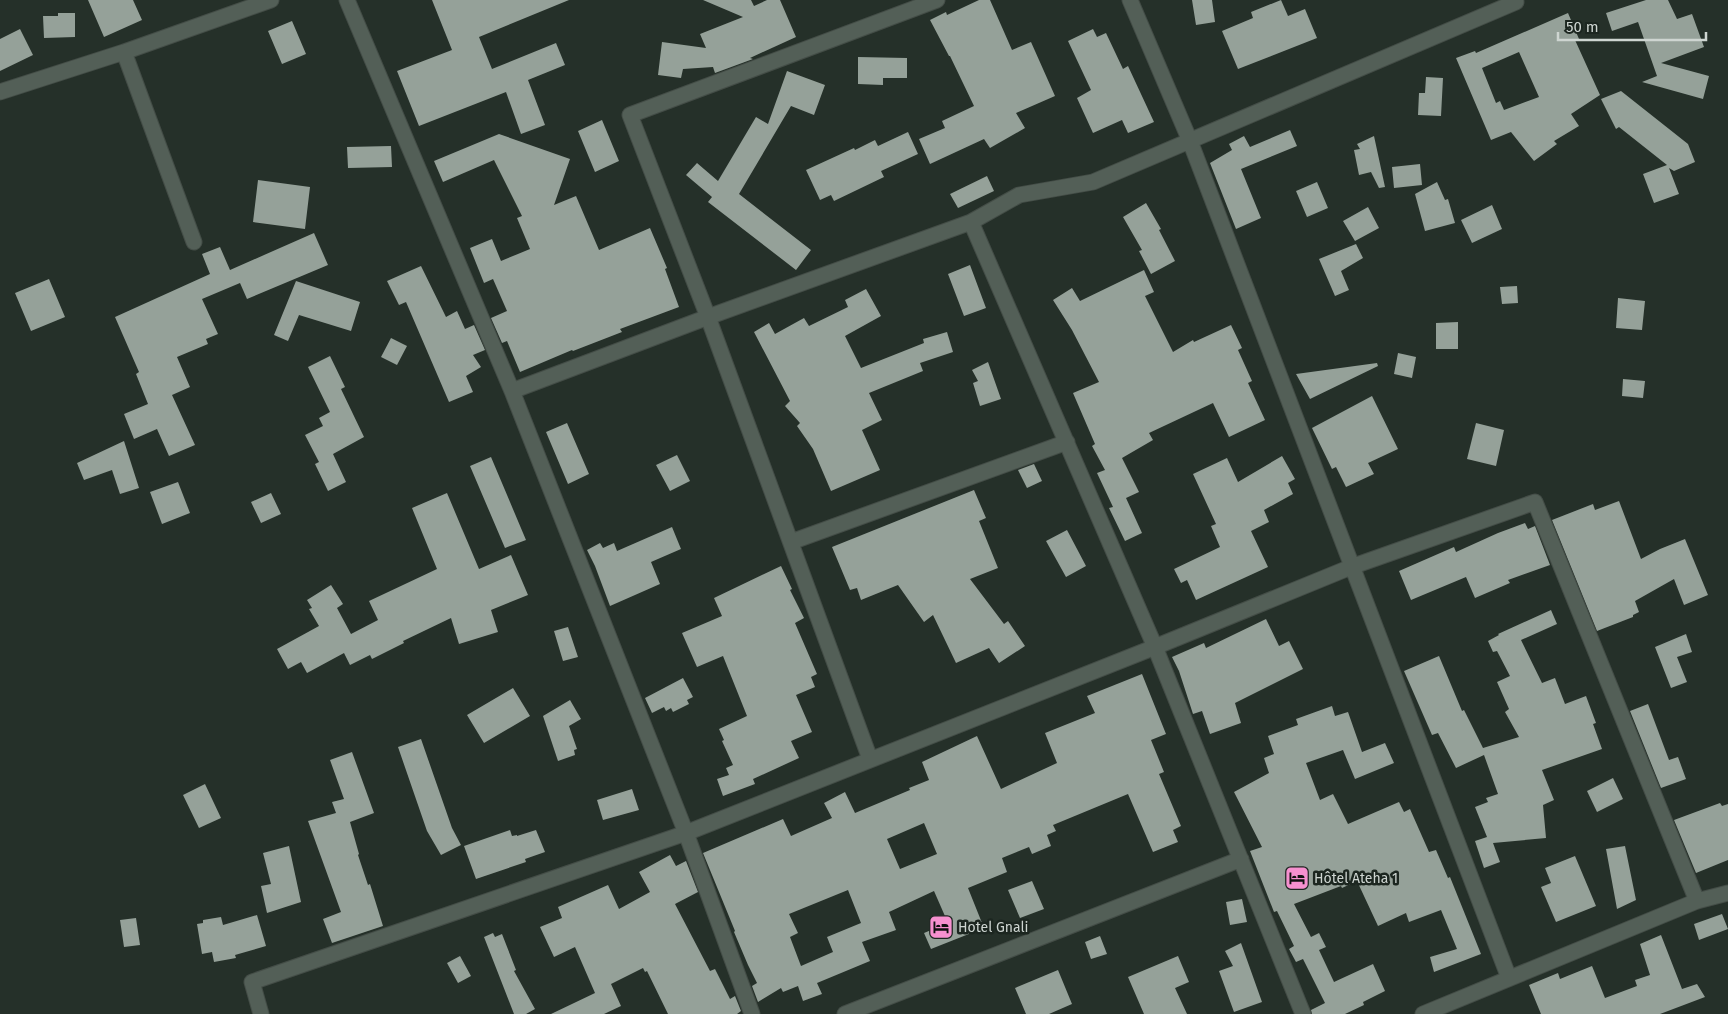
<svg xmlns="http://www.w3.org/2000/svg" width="1728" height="1014" font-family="'Fira Sans',sans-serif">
<rect width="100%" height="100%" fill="#253029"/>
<path fill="#95a199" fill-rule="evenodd" d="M 88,0 L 133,0 L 142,20 L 104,37 Z
M 432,0 L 569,0 L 479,37 L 492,69 L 556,43 L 565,65 L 528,80 L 545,125 L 521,134 L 506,92 L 419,126 L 397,71 L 452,50 Z
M 703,0 L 751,0 L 754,6 L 767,0 L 780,0 L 796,37 L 750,58 L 753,59 L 715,73 L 713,67 L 683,69 L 681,78 L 658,75 L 662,42 L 706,48 L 700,34 L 743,17 Z
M 979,0 L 990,0 L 1012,50 L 1031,42 L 1055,96 L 1016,113 L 1025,128 L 990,148 L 984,139 L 930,164 L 919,139 L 945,128 L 942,121 L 974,106 L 950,56 L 949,56 L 930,20 L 946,12 L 947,15 Z
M 1192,0 L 1212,0 L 1215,22 L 1196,25 Z
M 1281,0 L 1288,16 L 1305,9 L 1317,38 L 1238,69 L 1222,31 L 1253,18 L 1251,12 Z
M 1646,0 L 1668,0 L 1677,19 L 1692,14 L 1704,47 L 1661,63 L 1709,76 L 1703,99 L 1642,82 L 1657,76 L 1638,22 L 1612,31 L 1606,13 Z
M 58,13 L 75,13 L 75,37 L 44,38 L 43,16 L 58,16 Z
M 1568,13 L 1579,39 L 1575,40 L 1600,95 L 1571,114 L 1579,126 L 1554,141 L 1557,144 L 1534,161 L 1511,132 L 1491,140 L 1456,58 L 1475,51 L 1476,53 ZM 1519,52 L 1539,97 L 1504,110 L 1500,101 L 1496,103 L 1482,68 Z
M 292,21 L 306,54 L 282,64 L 268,31 Z
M 20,29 L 33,55 L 0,71 L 0,39 Z
M 1093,29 L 1097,37 L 1106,33 L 1123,69 L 1128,66 L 1154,122 L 1128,133 L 1122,120 L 1093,133 L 1077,98 L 1091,90 L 1068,41 Z
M 858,57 L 907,58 L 907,78 L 883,78 L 883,85 L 858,84 Z
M 787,71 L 825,85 L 814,115 L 791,106 L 739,194 L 811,250 L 796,270 L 708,202 L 712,197 L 686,175 L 697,163 L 718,181 L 756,117 L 768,124 Z
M 1426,77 L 1443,78 L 1441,116 L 1418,115 L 1419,93 L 1425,93 Z
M 1621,91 L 1688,144 L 1695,162 L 1674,171 L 1669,168 L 1679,194 L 1654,203 L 1643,174 L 1667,165 L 1619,127 L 1616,129 L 1601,99 Z
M 602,120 L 619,161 L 595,172 L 578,131 Z
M 1290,130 L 1297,146 L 1241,169 L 1261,218 L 1236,229 L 1210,163 L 1232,150 L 1229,144 L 1244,136 L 1250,147 Z
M 908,132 L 918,154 L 881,171 L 884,177 L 834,201 L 831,195 L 820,200 L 806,170 L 854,148 L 855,150 L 875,140 L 878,146 Z
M 499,134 L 570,159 L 554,205 L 576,196 L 599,250 L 650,228 L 667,268 L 665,269 L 679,307 L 620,329 L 622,332 L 573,351 L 572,350 L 520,372 L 507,341 L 502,343 L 491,318 L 507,311 L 493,279 L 484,283 L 470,248 L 492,239 L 501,261 L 530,249 L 517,218 L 522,216 L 494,160 L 443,182 L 434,161 Z
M 1374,136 L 1385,187 L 1379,188 L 1371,172 L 1359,175 L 1354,150 L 1360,149 L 1357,144 Z
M 391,146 L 392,167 L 348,168 L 347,147 Z
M 1420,164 L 1422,185 L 1394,188 L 1392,167 Z
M 987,176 L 994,191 L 958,208 L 950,194 Z
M 258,180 L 310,187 L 305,229 L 253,222 Z
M 1317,182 L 1328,208 L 1307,217 L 1296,191 Z
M 1437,182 L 1445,200 L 1448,199 L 1455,223 L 1425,231 L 1415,194 Z
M 1146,203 L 1161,229 L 1159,230 L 1175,261 L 1151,274 L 1139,251 L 1142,250 L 1123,217 Z
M 1492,205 L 1502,229 L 1472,243 L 1461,220 Z
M 1368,207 L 1379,228 L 1355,241 L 1343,221 Z
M 314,233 L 328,265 L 247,299 L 240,283 L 202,299 L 218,334 L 206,339 L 208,344 L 177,357 L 190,387 L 172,395 L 195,445 L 169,456 L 157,429 L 134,439 L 124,414 L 148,404 L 136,374 L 139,372 L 115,317 L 210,274 L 202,254 L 220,247 L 230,270 Z
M 1356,244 L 1363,258 L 1341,271 L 1349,290 L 1335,296 L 1319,259 Z
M 970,265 L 986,308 L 964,316 L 948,274 Z
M 421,266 L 446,317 L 457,311 L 465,329 L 474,325 L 485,350 L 473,355 L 481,367 L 466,376 L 473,392 L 449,402 L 406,302 L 399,305 L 387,281 Z
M 1144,270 L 1154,292 L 1145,296 L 1173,352 L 1193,340 L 1194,342 L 1231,325 L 1242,348 L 1238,350 L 1252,381 L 1248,383 L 1265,420 L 1229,437 L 1213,403 L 1149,433 L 1153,440 L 1122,458 L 1139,492 L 1126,498 L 1142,533 L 1125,541 L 1109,508 L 1113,507 L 1097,473 L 1105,470 L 1092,446 L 1095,444 L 1073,393 L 1099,382 L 1072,330 L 1053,300 L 1072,288 L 1080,301 Z
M 49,279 L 65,317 L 31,331 L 15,293 Z
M 296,281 L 360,302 L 351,331 L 299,315 L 288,341 L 274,335 Z
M 1517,286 L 1518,303 L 1502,304 L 1500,287 Z
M 866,289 L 881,316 L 845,336 L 861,368 L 924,343 L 923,339 L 947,332 L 953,352 L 920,363 L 923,371 L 869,393 L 882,420 L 862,430 L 880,470 L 831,491 L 813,449 L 797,426 L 800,423 L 785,406 L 790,401 L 754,332 L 769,323 L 775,334 L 804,318 L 809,326 L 848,307 L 845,300 Z
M 1618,298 L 1645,301 L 1642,330 L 1616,328 Z
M 1458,322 L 1458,349 L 1436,349 L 1436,323 Z
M 391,338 L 407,346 L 397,365 L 381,357 Z
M 1398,353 L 1416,357 L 1412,378 L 1394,374 Z
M 330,356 L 345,387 L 341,389 L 364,437 L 333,454 L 346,482 L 328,491 L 315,464 L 319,462 L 305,435 L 323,426 L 319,418 L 330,412 L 308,367 Z
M 988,362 L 1001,399 L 980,406 L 973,383 L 978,381 L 972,370 Z
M 1377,363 L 1378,366 L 1310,399 L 1296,374 Z
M 1623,379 L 1645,381 L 1643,398 L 1622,396 Z
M 1372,396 L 1398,449 L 1368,463 L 1374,474 L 1346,487 L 1336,467 L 1332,469 L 1312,428 Z
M 567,423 L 589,474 L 568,484 L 546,432 Z
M 1476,423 L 1504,430 L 1496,466 L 1467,459 Z
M 124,441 L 139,488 L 120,494 L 112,470 L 84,480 L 77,463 Z
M 677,455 L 690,481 L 670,491 L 656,465 Z
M 1282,456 L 1295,479 L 1288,483 L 1293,494 L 1264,510 L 1269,522 L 1251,531 L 1268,567 L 1196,600 L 1187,580 L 1181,583 L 1174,569 L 1220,547 L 1211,526 L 1216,524 L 1193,474 L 1227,458 L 1238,482 Z
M 491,457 L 526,540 L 505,548 L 470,466 Z
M 1034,464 L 1042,481 L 1027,488 L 1018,470 Z
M 178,482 L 190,513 L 162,524 L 150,492 Z
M 974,490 L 986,518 L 979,521 L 998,568 L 970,579 L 1004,624 L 1008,621 L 1025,646 L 999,663 L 989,648 L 956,663 L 933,615 L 924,622 L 898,585 L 861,600 L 857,588 L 850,590 L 832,547 Z
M 271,493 L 281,514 L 261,523 L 251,502 Z
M 447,493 L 479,569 L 511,555 L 528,595 L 491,610 L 498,632 L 459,644 L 451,618 L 403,641 L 404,643 L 372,659 L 370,655 L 350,665 L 344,653 L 307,673 L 301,662 L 288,669 L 277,649 L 319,626 L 309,609 L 312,608 L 307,600 L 331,585 L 343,604 L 337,608 L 351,634 L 378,620 L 369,601 L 437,569 L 412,508 Z
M 1619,501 L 1641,559 L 1660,549 L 1685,539 L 1708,595 L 1684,605 L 1674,579 L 1635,601 L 1639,612 L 1633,615 L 1633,617 L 1597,631 L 1552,520 L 1593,504 L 1595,510 Z
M 1525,523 L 1528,529 L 1535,526 L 1550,565 L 1508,580 L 1510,583 L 1475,598 L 1466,577 L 1411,600 L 1399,571 L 1454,547 L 1456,552 L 1498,533 Z
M 672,527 L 681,549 L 651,562 L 660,584 L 610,606 L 595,566 L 587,550 L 600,543 L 603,548 L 614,543 L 617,551 Z
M 1067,530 L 1086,566 L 1066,577 L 1046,541 Z
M 781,566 L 792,589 L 790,590 L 804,618 L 795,623 L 817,674 L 811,677 L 815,687 L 796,695 L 812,732 L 791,741 L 799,758 L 753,779 L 755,784 L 723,796 L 717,779 L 729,775 L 726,768 L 733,765 L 722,741 L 724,740 L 719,729 L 747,716 L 723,656 L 697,667 L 682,633 L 722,616 L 714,598 Z
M 1551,610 L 1557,624 L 1521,640 L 1542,683 L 1555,678 L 1565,704 L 1586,696 L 1596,723 L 1593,724 L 1602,749 L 1542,770 L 1554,800 L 1543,805 L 1546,838 L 1493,843 L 1500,862 L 1484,868 L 1475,841 L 1487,837 L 1475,807 L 1488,802 L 1486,798 L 1498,794 L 1484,755 L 1456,768 L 1438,733 L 1432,735 L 1404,671 L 1439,656 L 1462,711 L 1464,710 L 1483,748 L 1519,737 L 1505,712 L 1509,709 L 1497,682 L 1510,676 L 1497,651 L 1493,652 L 1488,641 L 1499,635 L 1498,634 Z
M 1266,619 L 1279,646 L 1289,641 L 1303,669 L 1235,703 L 1241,723 L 1210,734 L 1202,711 L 1193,714 L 1179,671 L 1172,657 L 1204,643 L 1206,648 Z
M 568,627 L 578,657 L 563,661 L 554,631 Z
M 1686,634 L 1692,652 L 1677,657 L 1687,682 L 1671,688 L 1655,647 Z
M 1142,674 L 1166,734 L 1151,740 L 1164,772 L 1159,774 L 1181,826 L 1173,830 L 1178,842 L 1153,852 L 1128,794 L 1053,825 L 1056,831 L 1047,835 L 1051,846 L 1032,854 L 1029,847 L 1002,858 L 1007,872 L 968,888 L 984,928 L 931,949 L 924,933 L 948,923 L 934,891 L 889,912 L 896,930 L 862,942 L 870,961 L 817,983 L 822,994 L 803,1001 L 798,986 L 783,992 L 781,988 L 758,1002 L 752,986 L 757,983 L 748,965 L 734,932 L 735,931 L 703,853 L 783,819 L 791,836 L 832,818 L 824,803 L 845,792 L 855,813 L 910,790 L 909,788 L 929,780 L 922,762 L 977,736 L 1001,789 L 1057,763 L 1045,733 L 1095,713 L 1087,696 ZM 924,823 L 937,854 L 900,869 L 887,839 ZM 848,890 L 861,923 L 827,937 L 833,952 L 801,966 L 790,937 L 798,933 L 789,914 Z
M 683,678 L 693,697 L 687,700 L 689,704 L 673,712 L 671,708 L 666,711 L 664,707 L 652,713 L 645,698 Z
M 513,688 L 530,716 L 484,743 L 467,715 Z
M 570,700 L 581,719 L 569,726 L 577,749 L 574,750 L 575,755 L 558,761 L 543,716 Z
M 1648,704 L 1669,760 L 1678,757 L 1686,779 L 1661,788 L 1630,711 Z
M 1332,706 L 1335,716 L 1348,712 L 1362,752 L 1385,743 L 1394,763 L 1355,779 L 1343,750 L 1306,763 L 1320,800 L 1333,794 L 1348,824 L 1399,802 L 1404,812 L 1410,809 L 1429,852 L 1436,850 L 1448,878 L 1450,877 L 1481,954 L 1434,972 L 1430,957 L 1457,949 L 1441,910 L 1409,922 L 1406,913 L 1378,926 L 1357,881 L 1342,888 L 1341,886 L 1294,904 L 1311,937 L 1319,933 L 1326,947 L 1319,950 L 1334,982 L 1373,964 L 1385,991 L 1363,1002 L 1364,1005 L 1345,1014 L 1312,1014 L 1311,1010 L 1325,1003 L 1303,959 L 1296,962 L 1289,949 L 1294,946 L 1277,911 L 1274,912 L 1250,851 L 1262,847 L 1234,792 L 1269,773 L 1264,758 L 1274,754 L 1268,736 L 1298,725 L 1296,719 Z
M 421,739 L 452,828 L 461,845 L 441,855 L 427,831 L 398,747 Z
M 352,752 L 374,813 L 350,822 L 359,854 L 358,855 L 368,885 L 370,884 L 383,926 L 332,943 L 323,919 L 341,912 L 308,821 L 336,813 L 332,802 L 344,799 L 330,760 Z
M 1613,778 L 1623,799 L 1597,812 L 1587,791 Z
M 205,784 L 221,818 L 199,828 L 183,795 Z
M 632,789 L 639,810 L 603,820 L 597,800 Z
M 1720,803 L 1722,806 L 1728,804 L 1728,860 L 1696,873 L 1674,820 Z
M 510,830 L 512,836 L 517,835 L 517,836 L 536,830 L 545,852 L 525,859 L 526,862 L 476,879 L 464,846 Z
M 289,846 L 301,902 L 267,913 L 261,886 L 271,884 L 263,853 Z
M 1625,846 L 1636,900 L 1617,909 L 1606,849 Z
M 670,855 L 676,866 L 686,861 L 698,892 L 675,904 L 710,971 L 715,969 L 730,999 L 735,996 L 741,1011 L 737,1014 L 668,1014 L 647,971 L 645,972 L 643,968 L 611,984 L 621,1006 L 604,1014 L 551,1014 L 595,993 L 575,947 L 554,957 L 540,927 L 562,918 L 558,907 L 608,885 L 619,909 L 650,892 L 639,872 Z
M 1575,856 L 1596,906 L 1556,922 L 1541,887 L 1551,883 L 1545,868 Z
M 1032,881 L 1044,909 L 1020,918 L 1008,890 Z
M 1242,899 L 1247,922 L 1230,925 L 1226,902 Z
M 1722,914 L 1728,929 L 1699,940 L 1694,924 Z
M 257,915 L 266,946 L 235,955 L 236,958 L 214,962 L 212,952 L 202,954 L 197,924 L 203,923 L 203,920 L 221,917 L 223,925 Z
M 136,918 L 140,945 L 124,947 L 120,920 Z
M 493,933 L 495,937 L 502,934 L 516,970 L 514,971 L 535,1009 L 526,1014 L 514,1014 L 484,937 Z
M 1661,935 L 1682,989 L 1697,984 L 1705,997 L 1660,1014 L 1541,1014 L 1529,985 L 1558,973 L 1560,979 L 1592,966 L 1605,998 L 1637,986 L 1635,980 L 1650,975 L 1640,944 Z
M 1100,936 L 1107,954 L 1091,959 L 1085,942 Z
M 1241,943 L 1262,1002 L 1234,1012 L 1219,971 L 1233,966 L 1225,951 Z
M 460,956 L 471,976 L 458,983 L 447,963 Z
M 1178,956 L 1189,982 L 1175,988 L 1187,1014 L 1144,1014 L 1128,977 Z
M 1058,970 L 1072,1004 L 1049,1014 L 1026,1014 L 1015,988 Z"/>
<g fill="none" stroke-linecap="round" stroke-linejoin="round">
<g stroke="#444d47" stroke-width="17">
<path id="minor" d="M 347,0 L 512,391 L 686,833 L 752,1014
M 1130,0 L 1190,141 L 1509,978
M 124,52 L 194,242
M 0,92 L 124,52 L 271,0
M 971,222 L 1155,647 L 1303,1014
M 512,391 L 708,317 L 971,222 L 1019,195 L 1093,182 L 1516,2
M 791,542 L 1067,442
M 870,759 L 708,317 L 630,115 L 937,0
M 261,1014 L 252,982 L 686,833 L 1155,647 L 1351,567 L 1535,502 L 1697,901
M 845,1014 L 1241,859
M 1423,1014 L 1697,901 L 1728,893"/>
</g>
<use href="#minor" stroke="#535f57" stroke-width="15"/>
</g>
<defs>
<g id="hotel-square" transform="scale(1.25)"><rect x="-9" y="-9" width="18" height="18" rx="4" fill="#f690cf" stroke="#1c2620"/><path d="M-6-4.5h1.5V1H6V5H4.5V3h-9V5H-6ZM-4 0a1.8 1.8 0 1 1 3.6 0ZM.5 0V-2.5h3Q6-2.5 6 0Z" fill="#111"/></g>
</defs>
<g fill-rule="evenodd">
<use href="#hotel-square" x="1297" y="878"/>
<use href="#hotel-square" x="941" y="927"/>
</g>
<g text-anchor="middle" stroke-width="5" stroke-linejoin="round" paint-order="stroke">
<g font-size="14" fill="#ced5d1" stroke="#1c2620" text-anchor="start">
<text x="1314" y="883">Hôtel Ateha 1</text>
<text x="958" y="932">Hotel Gnali</text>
</g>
</g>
<path d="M1558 32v8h148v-8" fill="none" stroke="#ced5d1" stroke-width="2.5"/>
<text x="1566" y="32" font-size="15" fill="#ced5d1" stroke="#1c2620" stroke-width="4" paint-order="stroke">50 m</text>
</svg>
